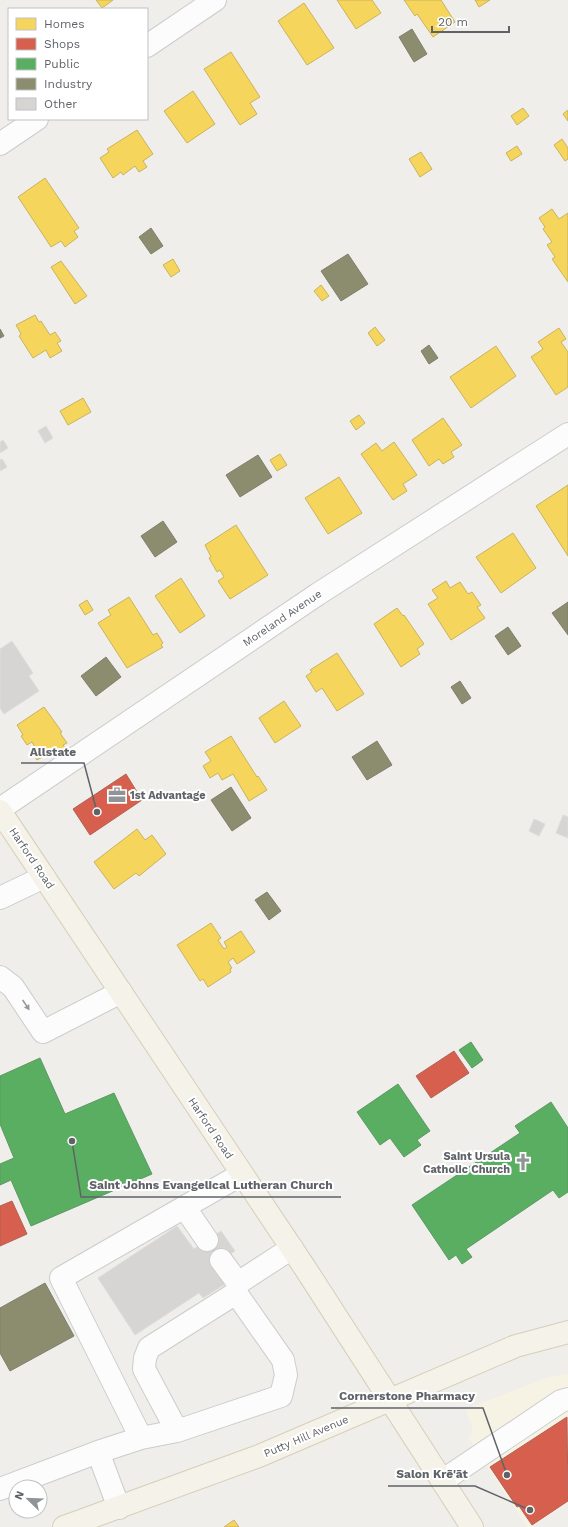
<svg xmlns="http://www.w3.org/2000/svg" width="568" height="1527" font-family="'Work Sans',sans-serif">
<rect width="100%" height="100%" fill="#efeeea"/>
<path fill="#f7f3e4" d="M 568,1374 L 568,1503 L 531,1527 L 527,1527 L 469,1438 L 473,1430 L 466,1409 L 549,1377 Z"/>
<path fill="#f6d55c" stroke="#c9b360" d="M 96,0 L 113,0 L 102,8 Z
M 337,0 L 372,0 L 381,13 L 356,29 Z
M 404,0 L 441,0 L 455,22 L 433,37 L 417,14 L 415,16 Z
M 475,0 L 490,0 L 479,7 Z
M 304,3 L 334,48 L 307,65 L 278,21 Z
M 231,52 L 260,97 L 250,103 L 257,114 L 240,125 L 204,69 Z
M 193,91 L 215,124 L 187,143 L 164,111 Z
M 523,108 L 529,116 L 517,125 L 511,116 Z
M 568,110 L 568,121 L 563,114 Z
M 137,130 L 153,154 L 143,161 L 147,167 L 139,172 L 135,166 L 123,175 L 121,172 L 113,178 L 100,158 L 109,152 L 107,149 Z
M 562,139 L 568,148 L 568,159 L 565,161 L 554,145 Z
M 517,146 L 522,154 L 511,161 L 506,153 Z
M 421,152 L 432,169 L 420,177 L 409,159 Z
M 45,178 L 79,228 L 74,231 L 78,237 L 65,247 L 61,241 L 51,247 L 18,197 Z
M 552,209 L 559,219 L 568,213 L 568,282 L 552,259 L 555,257 L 547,245 L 552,242 L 543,229 L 545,227 L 539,218 Z
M 173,259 L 180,271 L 171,277 L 163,265 Z
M 61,261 L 87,296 L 75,304 L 51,267 Z
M 321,285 L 329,296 L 322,301 L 314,291 Z
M 35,315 L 39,322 L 41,321 L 50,335 L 55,332 L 61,341 L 57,343 L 62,351 L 50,358 L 46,350 L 33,358 L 19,336 L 21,334 L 16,325 Z
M 375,327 L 385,340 L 377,346 L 368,333 Z
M 559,328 L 566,339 L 561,342 L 568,352 L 568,387 L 556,395 L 531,357 L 543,349 L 538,342 Z
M 496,346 L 516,376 L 471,408 L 450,377 Z
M 83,398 L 91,412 L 68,425 L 60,411 Z
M 359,415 L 365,423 L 356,430 L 350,421 Z
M 443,418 L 462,445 L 451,452 L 454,457 L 443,464 L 439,459 L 429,466 L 412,440 Z
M 394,442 L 417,475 L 403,484 L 407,491 L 393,500 L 361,454 L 376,443 L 382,451 Z
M 280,454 L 287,465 L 277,471 L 270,460 Z
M 339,477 L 362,513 L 328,534 L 305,498 Z
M 568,485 L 568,556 L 536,506 Z
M 236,525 L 268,575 L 230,599 L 218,581 L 224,577 L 220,570 L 217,572 L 209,558 L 211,557 L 205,545 Z
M 513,533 L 536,568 L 501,593 L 476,557 Z
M 181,578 L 205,616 L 180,633 L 155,596 Z
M 446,581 L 450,588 L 460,582 L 468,594 L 472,592 L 481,605 L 477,607 L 485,618 L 451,640 L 428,604 L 438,598 L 432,590 Z
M 129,597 L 153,635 L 157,633 L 163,643 L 161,645 L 163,647 L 127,668 L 98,623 L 111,615 L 108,610 Z
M 87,600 L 93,610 L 85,615 L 79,605 Z
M 397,608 L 403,616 L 404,615 L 424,644 L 417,649 L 420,654 L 401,667 L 374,624 Z
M 337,653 L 364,694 L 337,711 L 322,688 L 316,692 L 306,676 L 312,672 L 310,670 Z
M 284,701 L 301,726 L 275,743 L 259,718 Z
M 44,707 L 62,732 L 60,733 L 67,743 L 63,745 L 66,749 L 59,754 L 57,751 L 54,753 L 53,751 L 37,760 L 32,752 L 36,749 L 32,742 L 27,745 L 21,736 L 23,735 L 17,725 Z
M 231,736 L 257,777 L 258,776 L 267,790 L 249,801 L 233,774 L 222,780 L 218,773 L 210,778 L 203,766 L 211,761 L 205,752 Z
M 137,829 L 145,840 L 152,835 L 166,854 L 139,876 L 136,873 L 114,889 L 94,862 Z
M 211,923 L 221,938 L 218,940 L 224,949 L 227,947 L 224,942 L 241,931 L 255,952 L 237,964 L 233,958 L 228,962 L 232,968 L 230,969 L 231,972 L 208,987 L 203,979 L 200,981 L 177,945 Z
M 234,1520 L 239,1527 L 224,1527 Z"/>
<path fill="#d6604d" stroke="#b26155" d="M 126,774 L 142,800 L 90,835 L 73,809 Z
M 454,1051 L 469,1073 L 431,1098 L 416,1076 Z
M 12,1201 L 27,1234 L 0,1246 L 0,1206 Z
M 567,1417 L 568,1501 L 532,1525 L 519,1506 L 517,1507 L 490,1467 Z"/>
<path fill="#5aae61" stroke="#5c9863" d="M 471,1042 L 483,1060 L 472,1068 L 459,1050 Z
M 40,1058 L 65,1114 L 114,1093 L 152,1174 L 31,1226 L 11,1180 L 0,1185 L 0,1164 L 14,1158 L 0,1124 L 0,1076 Z
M 398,1084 L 430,1131 L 417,1140 L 421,1145 L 404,1157 L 390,1138 L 380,1145 L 357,1112 Z
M 551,1102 L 568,1128 L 568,1192 L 559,1198 L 553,1190 L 466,1249 L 472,1257 L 462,1264 L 456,1255 L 449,1260 L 412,1205 L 520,1133 L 515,1126 Z"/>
<path fill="#8c8c6e" stroke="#7e806c" d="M 412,29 L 427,54 L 414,62 L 399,37 Z
M 151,228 L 163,246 L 151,254 L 139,237 Z
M 348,254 L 368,284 L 341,301 L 321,271 Z
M 0,329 L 4,336 L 0,338 Z
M 429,345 L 438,358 L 429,364 L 421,351 Z
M 258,455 L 272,477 L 240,497 L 226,475 Z
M 163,521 L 177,542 L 155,557 L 141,536 Z
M 568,602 L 568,635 L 552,613 Z
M 508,627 L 521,646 L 508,655 L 495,636 Z
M 106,657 L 121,677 L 96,696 L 81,676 Z
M 460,681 L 471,698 L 462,704 L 451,687 Z
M 377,741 L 392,765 L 367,780 L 352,757 Z
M 231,787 L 251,818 L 232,831 L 211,800 Z
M 267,892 L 281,911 L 269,920 L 255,900 Z
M 45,1283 L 74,1336 L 10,1371 L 0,1353 L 0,1308 Z"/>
<path fill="#d6d5d3" stroke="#deddd9" d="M 46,426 L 53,438 L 45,443 L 38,431 Z
M 3,440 L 8,448 L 0,453 L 0,442 Z
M 2,459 L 7,467 L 0,471 L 0,460 Z
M 12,641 L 33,673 L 29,676 L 39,691 L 4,714 L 0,708 L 0,649 Z
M 563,815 L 568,817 L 568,838 L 556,833 Z
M 534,819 L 545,824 L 539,836 L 529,831 Z
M 177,1226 L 194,1249 L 221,1231 L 235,1251 L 213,1265 L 227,1283 L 203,1298 L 199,1293 L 135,1335 L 98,1278 Z"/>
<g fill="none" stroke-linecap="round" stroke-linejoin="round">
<g stroke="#cbcccc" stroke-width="24">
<path id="minor" d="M 147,46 L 215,0
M 0,144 L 37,119
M 0,809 L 318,594 L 568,434
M 0,898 L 44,877
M 0,977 L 13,987 L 43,1032 L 121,992
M 185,1208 L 207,1240
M 221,1260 L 238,1283 L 236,1293
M 238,1283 L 292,1248
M 141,1438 L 177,1431 L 281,1396 L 286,1375 L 283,1360 L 236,1293 L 149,1348 L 145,1358 L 144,1369 L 177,1431
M 98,1452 L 141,1438 L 61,1278 L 242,1174
M 442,1481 L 561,1401 L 568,1399
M 0,1489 L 98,1452 L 119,1508"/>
</g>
<g stroke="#d7ceb8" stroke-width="24">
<path id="major" d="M 0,811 L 305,1268 L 472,1527
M 64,1527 L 259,1456 L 516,1346 L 568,1332"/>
</g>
<use href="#minor" stroke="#fdfcfc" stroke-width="22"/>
<use href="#major" stroke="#f4f2e9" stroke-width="22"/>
</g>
<defs><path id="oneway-solid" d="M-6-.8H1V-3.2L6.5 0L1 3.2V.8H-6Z"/></defs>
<use fill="#96999c" href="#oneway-solid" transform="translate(26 1005) rotate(56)"/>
<defs>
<g id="office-bare" transform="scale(1.38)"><path d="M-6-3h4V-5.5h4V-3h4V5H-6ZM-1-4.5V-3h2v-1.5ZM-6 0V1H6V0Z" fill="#919496" stroke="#fff" stroke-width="2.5" paint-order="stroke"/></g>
<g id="church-bare" transform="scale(1.38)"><path d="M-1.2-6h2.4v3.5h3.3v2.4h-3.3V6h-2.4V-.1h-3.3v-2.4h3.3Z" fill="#919496" stroke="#fff" stroke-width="2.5" paint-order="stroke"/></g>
</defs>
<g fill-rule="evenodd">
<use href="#office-bare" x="117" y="795"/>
<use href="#church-bare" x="523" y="1162"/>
</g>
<g text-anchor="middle" stroke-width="4" stroke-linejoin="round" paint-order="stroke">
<g font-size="11" fill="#5f6368" stroke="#fff">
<text transform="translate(282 618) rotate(-34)" y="4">Moreland Avenue</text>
<text transform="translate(32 858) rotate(56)" y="4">Harford Road</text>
<text transform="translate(211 1128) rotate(56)" y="4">Harford Road</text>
<text transform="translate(306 1436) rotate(-23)" y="4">Putty Hill Avenue</text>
</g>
<g font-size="11" font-weight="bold" fill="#5f6368" stroke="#fff" text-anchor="start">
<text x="130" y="799">1st Advantage</text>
<text x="510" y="1160" text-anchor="end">Saint Ursula<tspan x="510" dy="13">Catholic Church</tspan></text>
</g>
</g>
<path fill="none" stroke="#5f6368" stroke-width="1.5" d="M97 812L84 763H21M72 1141L81 1197H341M507 1475L483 1408H331M530 1510L475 1486H388"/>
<g fill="#5f6368" stroke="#fff" stroke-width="1.5">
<circle cx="97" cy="812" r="4"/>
<circle cx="72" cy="1141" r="4"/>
<circle cx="507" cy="1475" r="4"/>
<circle cx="530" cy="1510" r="4"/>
</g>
<g font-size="12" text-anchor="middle" font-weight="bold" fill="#5f6368" stroke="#fff" stroke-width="4" stroke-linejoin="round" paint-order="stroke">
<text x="53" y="756">Allstate</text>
<text x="211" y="1189">Saint Johns Evangelical Lutheran Church</text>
<text x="407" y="1400">Cornerstone Pharmacy</text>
<text x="432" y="1478">Salon Krē'āt</text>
</g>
<rect x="8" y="8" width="140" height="112" fill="#ffffff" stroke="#bfc1c3"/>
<rect x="16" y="18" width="20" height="12" fill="#f6d55c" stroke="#bfc1c3"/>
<text x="44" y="28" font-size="12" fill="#5f6368">Homes</text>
<rect x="16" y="38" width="20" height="12" fill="#d6604d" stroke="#bfc1c3"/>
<text x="44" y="48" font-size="12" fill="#5f6368">Shops</text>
<rect x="16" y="58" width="20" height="12" fill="#5aae61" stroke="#bfc1c3"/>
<text x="44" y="68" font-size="12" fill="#5f6368">Public</text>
<rect x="16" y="78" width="20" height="12" fill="#8c8c6e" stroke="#bfc1c3"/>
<text x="44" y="88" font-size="12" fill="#5f6368">Industry</text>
<rect x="16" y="98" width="20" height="12" fill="#d6d5d3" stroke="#bfc1c3"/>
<text x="44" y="108" font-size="12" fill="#5f6368">Other</text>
<g transform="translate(28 1499) rotate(293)"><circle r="19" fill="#ffffff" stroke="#bfc1c3"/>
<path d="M0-3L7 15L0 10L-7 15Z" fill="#919496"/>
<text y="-6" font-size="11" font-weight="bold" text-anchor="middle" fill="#5f6368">N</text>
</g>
<path d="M432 26v6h77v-6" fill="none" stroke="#5f6368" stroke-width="2"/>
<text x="438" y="26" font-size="12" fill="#5f6368" stroke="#ffffff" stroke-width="3" paint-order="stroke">20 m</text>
</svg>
